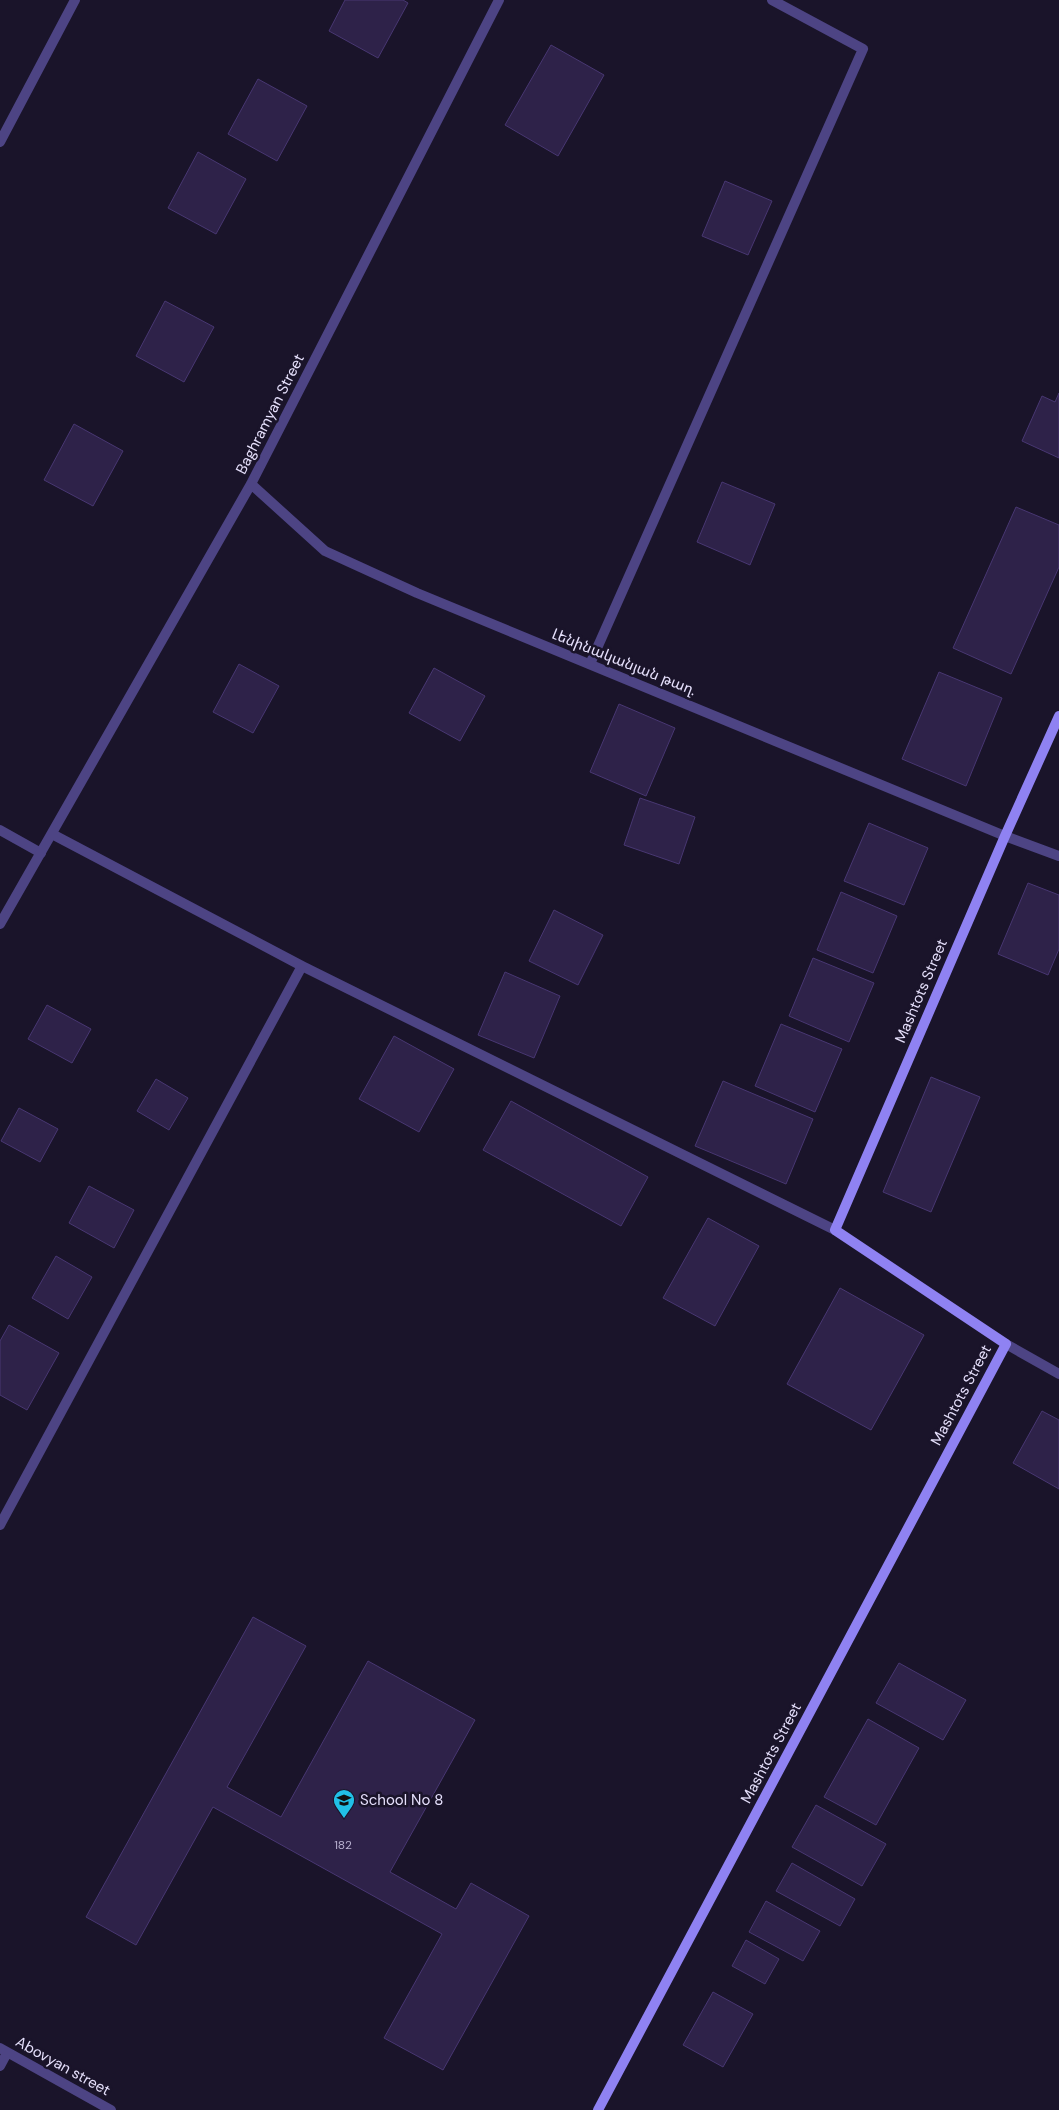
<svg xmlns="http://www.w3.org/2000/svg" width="1059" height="2110" font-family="'DM Sans','Noto Sans Armenian',sans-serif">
<rect width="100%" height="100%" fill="#1a142a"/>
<path fill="#2e2249" stroke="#483772" d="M 345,0 L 403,0 L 408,3 L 378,58 L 329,31 Z
M 551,45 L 604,75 L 558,156 L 505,125 Z
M 258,79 L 307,106 L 277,161 L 228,134 Z
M 198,152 L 246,179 L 216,234 L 168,208 Z
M 725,181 L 772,201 L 748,255 L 702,236 Z
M 165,301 L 214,327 L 184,382 L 136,356 Z
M 1059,393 L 1059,458 L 1022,441 L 1042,396 L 1055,402 Z
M 74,424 L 123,451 L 93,506 L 44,480 Z
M 722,482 L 775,504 L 750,565 L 697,542 Z
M 1016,507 L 1059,525 L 1059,567 L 1011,674 L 953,648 Z
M 239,664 L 279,686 L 253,733 L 213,712 Z
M 434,668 L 485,696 L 460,741 L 409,713 Z
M 939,672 L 1002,698 L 966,786 L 902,759 Z
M 619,704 L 675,728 L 646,796 L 590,772 Z
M 640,798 L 695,817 L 679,864 L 624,845 Z
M 869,823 L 928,848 L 904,905 L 844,881 Z
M 1028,883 L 1059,895 L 1059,949 L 1048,975 L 998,954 Z
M 841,892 L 897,916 L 873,973 L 817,950 Z
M 554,910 L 603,935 L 578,985 L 529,961 Z
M 813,958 L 874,983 L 849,1042 L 789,1016 Z
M 505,972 L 560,996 L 534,1058 L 478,1035 Z
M 47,1005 L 91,1029 L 72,1063 L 28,1039 Z
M 781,1024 L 842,1049 L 815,1112 L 755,1086 Z
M 394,1036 L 454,1069 L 419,1132 L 359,1099 Z
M 931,1077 L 980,1097 L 931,1212 L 883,1192 Z
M 156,1079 L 188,1098 L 169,1130 L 137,1111 Z
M 723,1081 L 813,1119 L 786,1184 L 695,1146 Z
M 511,1101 L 648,1177 L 621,1226 L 483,1150 Z
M 19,1108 L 58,1129 L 40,1162 L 1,1141 Z
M 89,1186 L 134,1210 L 114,1248 L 69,1223 Z
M 708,1218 L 759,1246 L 715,1326 L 663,1298 Z
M 56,1256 L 92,1277 L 68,1319 L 32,1298 Z
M 840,1288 L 924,1335 L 871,1430 L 787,1384 Z
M 9,1325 L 59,1353 L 27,1410 L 0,1395 L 0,1341 Z
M 1042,1411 L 1059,1420 L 1059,1489 L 1013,1463 Z
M 253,1617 L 306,1646 L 227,1787 L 281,1817 L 368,1661 L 475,1720 L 390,1872 L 456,1909 L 471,1883 L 529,1916 L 443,2070 L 384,2038 L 442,1934 L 213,1807 L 136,1945 L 86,1917 Z
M 899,1663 L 966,1700 L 943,1740 L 876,1703 Z
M 868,1719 L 919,1748 L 876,1825 L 824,1797 Z
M 816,1805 L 886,1844 L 862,1886 L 792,1847 Z
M 792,1863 L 855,1899 L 840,1926 L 776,1891 Z
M 766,1901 L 820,1931 L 803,1961 L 749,1932 Z
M 746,1940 L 779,1959 L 765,1984 L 732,1966 Z
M 713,1992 L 753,2014 L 723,2067 L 683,2045 Z"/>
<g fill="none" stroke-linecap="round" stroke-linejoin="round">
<path stroke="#4d4484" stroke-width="10" d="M 0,142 L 75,0
M 590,664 L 863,49 L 772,0
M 0,830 L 41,853"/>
<path stroke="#4d4484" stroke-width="10" d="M 251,484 L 325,551 L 417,593 L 1005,836 L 1059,856
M 52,834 L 302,966 L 835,1230
M 0,924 L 251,484 L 499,0
M 1006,1344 L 1059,1374
M 0,1525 L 302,966
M 0,2048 L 111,2110
M 0,2066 L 7,2053"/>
<path stroke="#8f82f2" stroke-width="10" d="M 598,2110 L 1006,1344 L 835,1230 L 1005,836 L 1059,716"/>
</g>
<defs>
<g id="school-pin" transform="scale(1.125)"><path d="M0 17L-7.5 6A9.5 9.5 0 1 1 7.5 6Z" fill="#21c0e7" stroke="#1a142a"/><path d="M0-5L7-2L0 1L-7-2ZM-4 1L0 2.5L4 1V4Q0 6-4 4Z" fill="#111"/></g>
</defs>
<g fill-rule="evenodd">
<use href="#school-pin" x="344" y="1800"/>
</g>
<g text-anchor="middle" stroke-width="5" stroke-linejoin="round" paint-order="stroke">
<g font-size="12" fill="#b8b0cf">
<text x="343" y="1849">182</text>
</g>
<g font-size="15" fill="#e6e0fc" stroke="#1a142a">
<text transform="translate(270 414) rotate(-63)" y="5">Baghramyan Street</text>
<text transform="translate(624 662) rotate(22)" y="5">Լենինականյան թաղ.</text>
<text transform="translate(921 991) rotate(-67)" y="5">Mashtots Street</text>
<text transform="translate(961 1395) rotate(-62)" y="5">Mashtots Street</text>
<text transform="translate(771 1753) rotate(-62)" y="5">Mashtots Street</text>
<text transform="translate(63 2066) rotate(29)" y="5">Abovyan street</text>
</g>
<g font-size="15" fill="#e6e0fc" stroke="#1a142a" text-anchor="start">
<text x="360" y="1805">School No 8</text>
</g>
</g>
</svg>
